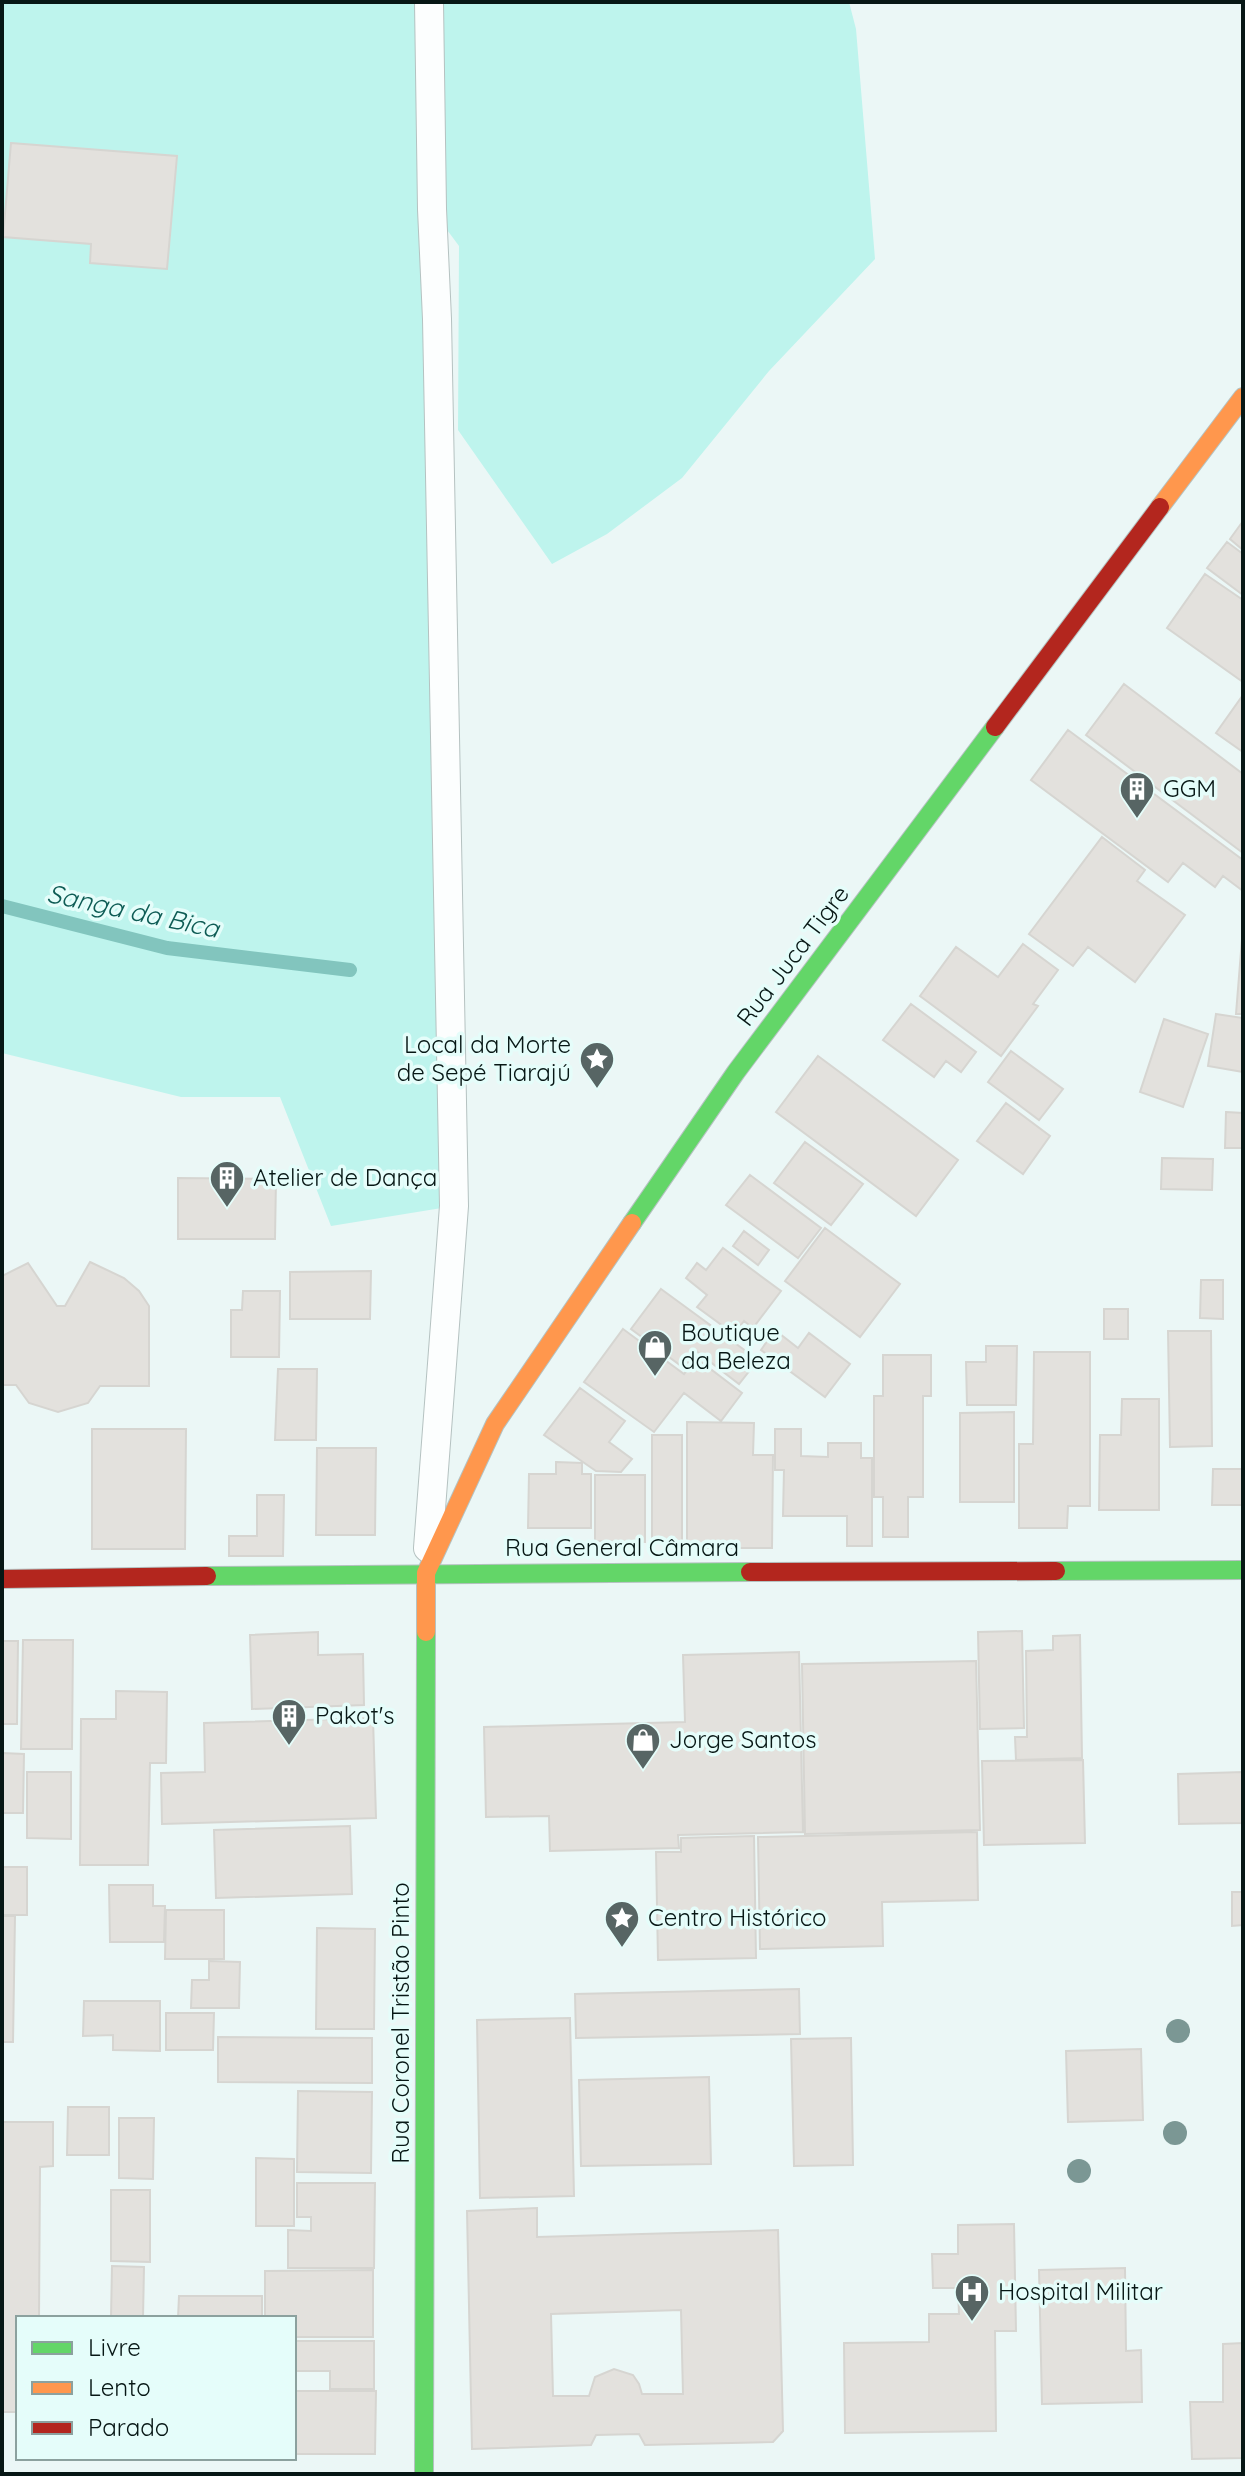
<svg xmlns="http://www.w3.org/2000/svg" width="1245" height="2476" font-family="Quicksand,sans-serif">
<rect width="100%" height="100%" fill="#ebf7f6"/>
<path fill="#bef4ed" d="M 2,2 L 849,2 L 856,29 L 875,259 L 769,371 L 682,478 L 607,534 L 552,564 L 458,430 L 459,246 L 433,211 L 454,1206 L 331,1226 L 280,1097 L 181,1097 L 2,1053 Z"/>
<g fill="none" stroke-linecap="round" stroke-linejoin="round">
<path stroke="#82c5be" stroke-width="14" d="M 2,906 L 167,948 L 350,970"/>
</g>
<path fill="#e3e1dd" stroke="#d6d5d1" stroke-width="2" fill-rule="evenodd" d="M 11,143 L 177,156 L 167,269 L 90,263 L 91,244 L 3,237 Z
M 1243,521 L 1243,550 L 1230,539 Z
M 1227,542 L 1243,554 L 1243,595 L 1207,568 Z
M 1205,574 L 1243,600 L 1243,682 L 1167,628 Z
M 1124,684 L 1243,774 L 1243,853 L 1086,735 Z
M 1243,695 L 1243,752 L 1216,733 Z
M 1068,730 L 1243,860 L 1243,891 L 1223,876 L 1215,887 L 1183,863 L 1168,882 L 1031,780 Z
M 1102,837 L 1145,870 L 1137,881 L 1185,915 L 1135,982 L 1088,947 L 1073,966 L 1029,934 Z
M 1242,939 L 1243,939 L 1243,1014 L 1236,1014 Z
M 1023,944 L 1058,970 L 1033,1004 L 1038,1006 L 1001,1056 L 920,996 L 956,947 L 998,977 Z
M 911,1004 L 976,1052 L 961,1072 L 946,1061 L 934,1077 L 883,1040 Z
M 1216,1014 L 1243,1018 L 1243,1072 L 1208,1066 Z
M 1164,1019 L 1208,1034 L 1183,1107 L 1140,1092 Z
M 1011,1051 L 1063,1089 L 1039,1120 L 988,1082 Z
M 818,1056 L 958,1160 L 916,1216 L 776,1112 Z
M 1006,1103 L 1050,1136 L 1023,1174 L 977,1141 Z
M 1226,1112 L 1243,1113 L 1243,1148 L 1225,1148 Z
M 805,1142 L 863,1184 L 831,1225 L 774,1183 Z
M 1162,1158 L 1213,1159 L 1212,1190 L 1161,1189 Z
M 750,1175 L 821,1228 L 798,1258 L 726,1205 Z
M 178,1178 L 276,1179 L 275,1239 L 178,1239 Z
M 825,1228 L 900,1284 L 860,1337 L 785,1281 Z
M 744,1231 L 769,1250 L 758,1265 L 733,1246 Z
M 723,1248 L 781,1291 L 753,1328 L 744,1321 L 734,1334 L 697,1307 L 707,1295 L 686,1278 L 697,1263 L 706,1270 Z
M 90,1262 L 124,1278 L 139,1291 L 149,1306 L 149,1386 L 100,1386 L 88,1403 L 58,1412 L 29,1403 L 16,1385 L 2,1385 L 2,1276 L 28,1263 L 57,1306 L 65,1306 Z
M 371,1271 L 370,1319 L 290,1319 L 290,1272 Z
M 1201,1280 L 1223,1280 L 1223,1319 L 1200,1318 Z
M 661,1289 L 758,1360 L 739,1384 L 696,1351 L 684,1368 L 631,1329 Z
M 243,1291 L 280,1291 L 279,1357 L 231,1357 L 231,1310 L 242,1310 Z
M 1104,1309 L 1128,1309 L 1128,1339 L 1104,1339 Z
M 623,1329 L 684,1374 L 696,1358 L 742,1393 L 721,1421 L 684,1393 L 654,1432 L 584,1382 Z
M 775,1330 L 798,1348 L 809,1333 L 850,1364 L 825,1397 L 761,1350 Z
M 1168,1331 L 1211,1331 L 1212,1446 L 1170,1447 Z
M 986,1346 L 1017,1346 L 1016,1405 L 967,1405 L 966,1362 L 986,1362 Z
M 1034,1352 L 1090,1352 L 1090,1506 L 1068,1506 L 1067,1528 L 1019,1528 L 1019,1444 L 1033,1444 Z
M 883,1355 L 931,1355 L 931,1396 L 923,1396 L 923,1497 L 908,1497 L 908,1537 L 883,1537 L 883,1497 L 874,1497 L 874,1396 L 883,1396 Z
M 278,1369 L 317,1369 L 316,1440 L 275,1440 Z
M 580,1388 L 625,1421 L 609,1442 L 632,1459 L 621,1472 L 596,1471 L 544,1435 Z
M 1122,1399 L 1159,1399 L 1159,1510 L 1099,1510 L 1100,1435 L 1121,1435 Z
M 1014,1412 L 1014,1502 L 960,1502 L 960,1413 Z
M 687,1422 L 754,1423 L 753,1455 L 773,1455 L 772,1548 L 687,1548 Z
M 92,1429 L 186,1429 L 185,1549 L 92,1549 Z
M 775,1429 L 801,1429 L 801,1456 L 828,1457 L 828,1443 L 861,1443 L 861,1458 L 872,1458 L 872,1546 L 847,1546 L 847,1516 L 783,1516 L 784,1470 L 775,1470 Z
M 652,1435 L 682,1435 L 682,1542 L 652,1542 Z
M 317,1448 L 376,1448 L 375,1535 L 316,1535 Z
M 556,1462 L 582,1463 L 582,1474 L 591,1474 L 591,1528 L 528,1528 L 529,1474 L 556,1474 Z
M 1213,1469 L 1243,1469 L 1243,1505 L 1212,1505 Z
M 595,1475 L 645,1475 L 645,1542 L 595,1541 Z
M 257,1495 L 284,1495 L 283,1556 L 229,1556 L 229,1536 L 257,1536 Z
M 1022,1631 L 1024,1728 L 980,1729 L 978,1632 Z
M 318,1632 L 318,1655 L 363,1654 L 364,1705 L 252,1709 L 250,1635 Z
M 1080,1635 L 1082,1758 L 1016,1760 L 1015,1737 L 1027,1737 L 1026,1651 L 1053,1650 L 1053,1636 Z
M 23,1640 L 73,1640 L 72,1749 L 21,1749 Z
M 2,1641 L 18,1641 L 17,1724 L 2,1724 Z
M 799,1652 L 803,1832 L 678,1835 L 679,1848 L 550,1851 L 549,1816 L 486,1817 L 484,1727 L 685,1722 L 683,1655 Z
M 976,1661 L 980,1830 L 805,1834 L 802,1664 Z
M 116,1691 L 167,1692 L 166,1763 L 150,1763 L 148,1865 L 80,1865 L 81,1719 L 116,1719 Z
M 373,1718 L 376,1818 L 162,1824 L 161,1773 L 205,1772 L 204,1723 Z
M 2,1753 L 24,1754 L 23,1813 L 2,1813 Z
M 1083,1760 L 1085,1843 L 984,1845 L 982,1761 Z
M 27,1772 L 71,1772 L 71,1839 L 27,1838 Z
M 1243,1772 L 1243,1823 L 1179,1824 L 1178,1774 Z
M 350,1826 L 352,1894 L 216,1898 L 214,1830 Z
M 977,1832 L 978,1900 L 882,1902 L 883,1946 L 760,1949 L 758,1837 Z
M 754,1836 L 756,1958 L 658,1960 L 656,1852 L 681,1852 L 681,1838 Z
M 2,1867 L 27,1867 L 27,1915 L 2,1915 Z
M 109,1885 L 153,1885 L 153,1906 L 165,1906 L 164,1942 L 110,1942 Z
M 1232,1892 L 1243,1892 L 1243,1925 L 1232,1926 Z
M 166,1910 L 224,1910 L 224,1959 L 165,1959 Z
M 2,1916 L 15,1916 L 13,2042 L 2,2042 Z
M 317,1928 L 375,1929 L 374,2029 L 316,2029 Z
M 209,1961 L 240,1962 L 239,2008 L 191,2008 L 192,1980 L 209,1980 Z
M 799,1989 L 800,2034 L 576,2038 L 575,1994 Z
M 84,2001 L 160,2001 L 160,2051 L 113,2050 L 113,2035 L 83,2036 Z
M 166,2013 L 214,2013 L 213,2050 L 166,2050 Z
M 570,2018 L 574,2196 L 480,2198 L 477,2020 Z
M 218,2037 L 372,2038 L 372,2083 L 218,2082 Z
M 851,2038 L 853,2165 L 794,2166 L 791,2039 Z
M 1141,2049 L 1143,2120 L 1068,2122 L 1066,2051 Z
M 709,2077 L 711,2164 L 581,2166 L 579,2080 Z
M 298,2091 L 372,2092 L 371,2173 L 297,2172 Z
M 68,2107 L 109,2107 L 109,2155 L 67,2155 Z
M 119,2118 L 154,2118 L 153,2179 L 119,2178 Z
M 2,2122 L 53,2122 L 53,2166 L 40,2167 L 39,2318 L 18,2318 L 18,2412 L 2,2412 Z
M 256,2158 L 294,2159 L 294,2226 L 256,2226 Z
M 297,2183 L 375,2183 L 374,2268 L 288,2268 L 288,2230 L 311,2231 L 311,2217 L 297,2217 Z
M 111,2190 L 150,2190 L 150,2262 L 111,2261 Z
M 537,2208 L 537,2237 L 778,2230 L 783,2431 L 773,2442 L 645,2445 L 639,2434 L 596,2435 L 591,2445 L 472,2449 L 467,2211 ZM 681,2310 L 683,2394 L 642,2394 L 639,2384 L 633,2375 L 614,2369 L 595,2377 L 589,2396 L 553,2396 L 551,2314 Z
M 1014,2224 L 1016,2331 L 995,2331 L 996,2431 L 845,2433 L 844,2343 L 929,2342 L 929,2314 L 959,2314 L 958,2288 L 933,2288 L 932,2254 L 958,2254 L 958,2225 Z
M 112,2266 L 144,2267 L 143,2318 L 111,2318 Z
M 1125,2268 L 1126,2351 L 1141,2350 L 1142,2402 L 1042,2404 L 1039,2270 Z
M 373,2270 L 373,2337 L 294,2337 L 294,2318 L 265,2318 L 265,2271 Z
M 179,2296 L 262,2296 L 262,2318 L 178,2318 Z
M 294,2341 L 374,2341 L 374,2389 L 330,2389 L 330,2371 L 294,2371 Z
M 1243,2343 L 1243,2458 L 1192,2459 L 1190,2402 L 1223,2402 L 1223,2344 Z
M 294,2391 L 376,2391 L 375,2454 L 294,2454 Z"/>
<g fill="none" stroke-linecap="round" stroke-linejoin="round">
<g stroke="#b5c2c1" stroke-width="30">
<path id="lane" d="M 428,1548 L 454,1206 L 437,319 L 432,209 L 429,2"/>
</g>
<g stroke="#b5c2c1" stroke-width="20">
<path id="fast" d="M 632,1223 L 736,1072 L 995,727
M 1056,1571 L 1243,1570
M 207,1576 L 750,1572
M 424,2474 L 426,1632"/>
</g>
<g stroke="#b5c2c1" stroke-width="20">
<path id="slow" d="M 1160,507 L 1243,397
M 426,1632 L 426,1573 L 495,1424 L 632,1223"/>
</g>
<g stroke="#b5c2c1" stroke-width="20">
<path id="jam" d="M 995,727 L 1160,507
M 750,1572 L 1056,1571
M 2,1579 L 207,1576"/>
</g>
<use href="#lane" stroke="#fcfefe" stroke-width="28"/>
<use href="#fast" stroke="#63d668" stroke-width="18"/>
<use href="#slow" stroke="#ff974d" stroke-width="18"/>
<use href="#jam" stroke="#b3261e" stroke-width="18"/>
</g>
<g fill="#7b9794">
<circle cx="1178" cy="2031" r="12"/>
<circle cx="1175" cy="2133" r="12"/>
<circle cx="1079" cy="2171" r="12"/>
</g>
<defs>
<g id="building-pin" transform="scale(1.8)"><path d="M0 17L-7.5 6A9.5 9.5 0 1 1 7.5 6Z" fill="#576564" stroke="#e5fdfa"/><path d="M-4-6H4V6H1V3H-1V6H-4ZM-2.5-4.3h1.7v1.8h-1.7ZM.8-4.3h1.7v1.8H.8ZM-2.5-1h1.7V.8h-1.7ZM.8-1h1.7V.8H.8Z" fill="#fff"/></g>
<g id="sight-pin" transform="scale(1.8)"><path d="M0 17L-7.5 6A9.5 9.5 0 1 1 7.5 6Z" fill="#576564" stroke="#e5fdfa"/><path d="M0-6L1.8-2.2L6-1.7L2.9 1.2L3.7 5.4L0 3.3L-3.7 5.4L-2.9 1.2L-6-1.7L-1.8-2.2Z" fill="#fff"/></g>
<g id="shop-pin" transform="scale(1.8)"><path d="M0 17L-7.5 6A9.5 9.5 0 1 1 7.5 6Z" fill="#576564" stroke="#e5fdfa"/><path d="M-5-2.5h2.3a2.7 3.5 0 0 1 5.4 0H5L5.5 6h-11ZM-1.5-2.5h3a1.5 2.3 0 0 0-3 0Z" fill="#fff"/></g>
<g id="hospital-pin" transform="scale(1.8)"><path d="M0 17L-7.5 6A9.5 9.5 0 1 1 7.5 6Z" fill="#576564" stroke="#e5fdfa"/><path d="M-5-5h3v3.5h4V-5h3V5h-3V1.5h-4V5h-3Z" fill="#fff"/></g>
</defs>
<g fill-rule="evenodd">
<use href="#building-pin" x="1137" y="789"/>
<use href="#sight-pin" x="597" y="1059"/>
<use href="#building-pin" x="227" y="1178"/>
<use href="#shop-pin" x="655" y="1347"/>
<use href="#building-pin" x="289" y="1716"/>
<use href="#shop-pin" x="643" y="1740"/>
<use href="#sight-pin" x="622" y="1918"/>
<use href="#hospital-pin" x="972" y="2292"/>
</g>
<g text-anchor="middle" stroke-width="7" stroke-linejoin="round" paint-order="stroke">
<g font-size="24" fill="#071715" stroke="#e5fdfa" text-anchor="start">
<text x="1163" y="797">GGM</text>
<text x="571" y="1053" text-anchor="end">Local da Morte<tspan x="571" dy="28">de Sepé Tiarajú</tspan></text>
<text x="253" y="1186">Atelier de Dança</text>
<text x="681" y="1341">Boutique<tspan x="681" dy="28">da Beleza</tspan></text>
<text x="315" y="1724">Pakot's</text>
<text x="669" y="1748">Jorge Santos</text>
<text x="648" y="1926">Centro Histórico</text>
<text x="998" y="2300">Hospital Militar</text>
</g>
<g font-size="24" fill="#071715" stroke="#e5fdfa">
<text transform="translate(793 956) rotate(-53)" y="8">Rua Juca Tigre</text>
<text x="622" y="1556">Rua General Câmara</text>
<text transform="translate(401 2023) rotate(-90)" y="8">Rua Coronel Tristão Pinto</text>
</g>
<g font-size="26" font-style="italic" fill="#0e5c55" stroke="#e5fdfa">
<text transform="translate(133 911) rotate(12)" y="9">Sanga da Bica</text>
</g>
</g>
<rect width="1245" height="2476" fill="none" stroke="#071715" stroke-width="8"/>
<rect x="16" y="2316" width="280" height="144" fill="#e5fdfa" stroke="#8ca19e" stroke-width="2"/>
<rect x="32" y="2342" width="40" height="12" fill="#63d668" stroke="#8ca19e" stroke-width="2"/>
<text x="88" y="2356" font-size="24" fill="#071715">Livre</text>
<rect x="32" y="2382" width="40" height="12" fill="#ff974d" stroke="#8ca19e" stroke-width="2"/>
<text x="88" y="2396" font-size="24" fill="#071715">Lento</text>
<rect x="32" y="2422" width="40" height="12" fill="#b3261e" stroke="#8ca19e" stroke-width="2"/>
<text x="88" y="2436" font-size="24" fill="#071715">Parado</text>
</svg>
